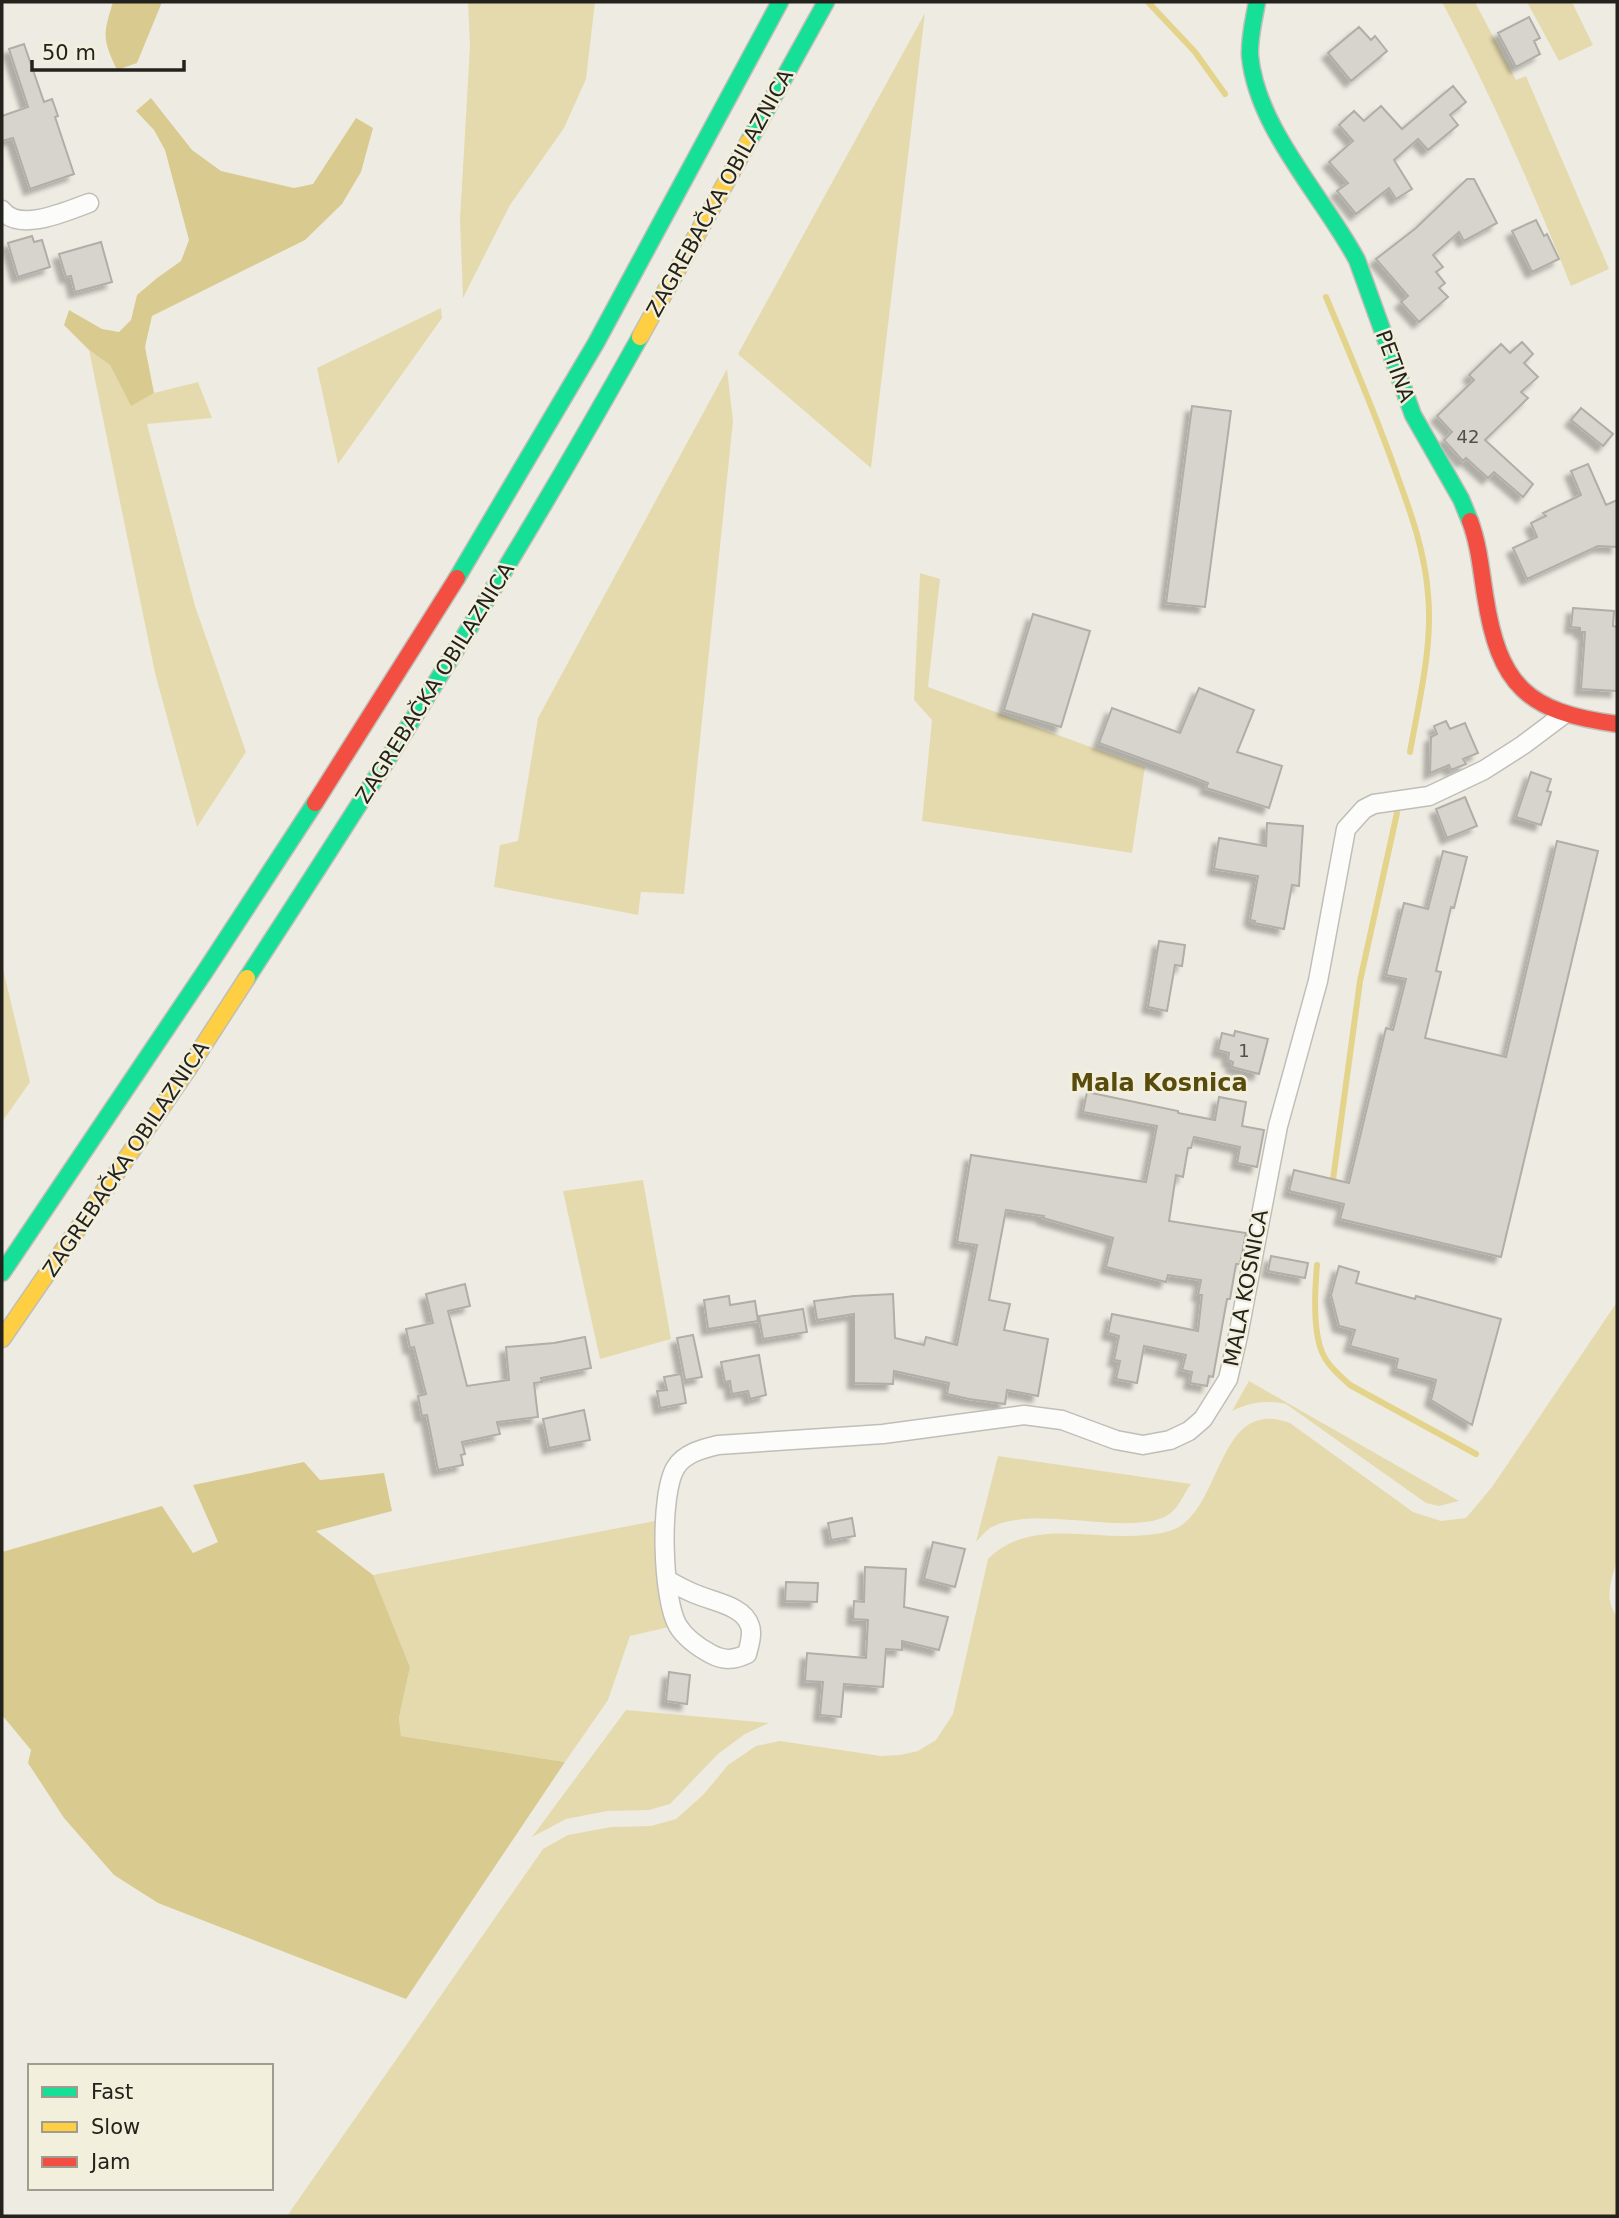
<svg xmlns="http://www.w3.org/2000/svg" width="1619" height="2218" font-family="'DejaVu Sans',sans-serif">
<defs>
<filter id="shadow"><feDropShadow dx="-6" dy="6" stdDeviation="2" flood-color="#0004"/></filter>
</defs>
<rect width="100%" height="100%" fill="#eeece2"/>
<path fill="#e5daae" d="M 468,2 L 595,2 L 586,79 L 564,128 L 510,205 L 463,298 L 460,219 L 470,46 Z
M 1442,2 L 1475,2 L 1516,80 L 1526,76 L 1609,269 L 1571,286 C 1532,188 1491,95 1442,2 Z
M 1527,2 L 1572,2 L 1593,45 L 1559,61 Z
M 925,13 L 871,468 L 738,354 Z
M 441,308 L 442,318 L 338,464 L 317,368 Z
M 89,350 L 110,365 L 131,405 L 154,393 L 198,382 L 212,418 L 147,424 L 195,606 L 246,752 L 197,827 L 155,673 Z
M 727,369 L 733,421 L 684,894 L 641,892 L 638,915 L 494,887 L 500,845 L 518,841 L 538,718 Z
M 920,573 L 940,579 L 928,687 L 1145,767 L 1132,853 L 922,821 L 932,720 L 914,700 Z
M 2,965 L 30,1082 L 2,1122 Z
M 643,1180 L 671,1339 L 600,1359 L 563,1191 Z
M 1617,1302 L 1617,1560 C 1612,1579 1603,1599 1617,1616 L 1617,2216 L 287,2216 L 543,1849 L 568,1835 L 611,1827 L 651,1826 L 676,1819 L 704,1794 L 728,1765 L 756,1746 L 780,1741 L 881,1756 L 900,1755 L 918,1751 L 936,1740 L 953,1714 L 988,1559 C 1030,1517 1093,1541 1146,1535 C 1158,1534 1172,1532 1182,1525 C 1223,1495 1221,1397 1290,1423 L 1413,1512 L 1441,1521 L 1466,1518 L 1492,1487 Z
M 1249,1381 L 1459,1501 L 1439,1506 L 1426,1503 L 1286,1404 C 1265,1400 1251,1402 1232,1411 Z
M 998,1456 L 1191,1484 C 1185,1492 1180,1504 1173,1511 C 1143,1541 1037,1503 992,1527 C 986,1530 981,1537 976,1542 Z
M 655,1521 C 655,1558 659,1591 669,1627 L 630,1636 L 608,1700 L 565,1762 L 401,1736 L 399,1718 L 410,1667 L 373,1575 Z
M 626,1710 L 769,1723 L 745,1734 L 718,1754 L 670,1804 L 649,1810 L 607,1811 L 566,1819 L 532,1837 Z"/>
<path fill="#d9cb90" d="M 113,2 L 162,2 L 137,63 L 117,70 C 102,38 103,35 113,2 Z
M 151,98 L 192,150 L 221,171 L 294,188 L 313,184 L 356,118 L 373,128 L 361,172 L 342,204 L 305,240 L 152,316 L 145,347 L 154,393 L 131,406 L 110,365 L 89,350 L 64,325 L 69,310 L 102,329 L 119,332 L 131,320 L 137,295 L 157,278 L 181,261 L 189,240 L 165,150 L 154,130 L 136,111 Z
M 304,1462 L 320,1480 L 384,1473 L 392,1511 L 316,1531 L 373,1575 L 410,1667 L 399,1718 L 401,1736 L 565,1762 L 406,1999 L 158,1903 L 114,1875 L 64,1818 L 28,1763 L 31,1750 L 2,1715 L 2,1552 L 162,1506 L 193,1553 L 218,1542 L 193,1485 Z"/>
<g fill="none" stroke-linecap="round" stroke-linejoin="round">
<path stroke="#e4d38b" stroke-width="6" d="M 1148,2 L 1195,52 L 1225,94
M 1326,297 C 1351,356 1376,415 1397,475 C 1411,513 1425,553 1428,594 C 1433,646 1419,701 1410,752
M 1332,1187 L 1360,981 L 1397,813
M 1317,1265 C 1315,1288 1313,1331 1322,1352 C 1327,1365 1340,1376 1350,1385 L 1476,1454"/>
</g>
<path fill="#d6d4cc" stroke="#b0aea7" stroke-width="2" filter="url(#shadow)" d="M 1529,17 L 1540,38 L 1534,41 L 1540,54 L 1516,67 L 1498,33 Z
M 1359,27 L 1371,40 L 1375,36 L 1387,51 L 1351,81 L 1328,53 Z
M 24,44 L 44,102 L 52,99 L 58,116 L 55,117 L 74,174 L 30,189 L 13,138 L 2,141 L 2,116 L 28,107 L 9,49 Z
M 1453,86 L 1466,102 L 1450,115 L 1458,125 L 1428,150 L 1418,139 L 1394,160 L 1412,189 L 1396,199 L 1389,188 L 1356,214 L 1337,191 L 1348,183 L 1329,162 L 1353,141 L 1339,125 L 1354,111 L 1364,121 L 1381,106 L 1402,129 Z
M 1467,179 L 1474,179 L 1497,223 L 1464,241 L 1459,232 L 1433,255 L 1443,267 L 1436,272 L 1445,283 L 1439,288 L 1448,297 L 1419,322 L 1401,302 L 1408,296 L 1376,259 L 1416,228 Z
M 1536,220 L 1544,236 L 1547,234 L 1559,259 L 1532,272 L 1512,231 Z
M 32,236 L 34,242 L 42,240 L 50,267 L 18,277 L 8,243 Z
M 101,242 L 112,282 L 75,292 L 71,276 L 66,277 L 59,254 Z
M 1522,342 L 1533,354 L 1524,363 L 1538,377 L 1521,392 L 1528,398 L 1485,440 L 1533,484 L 1523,497 L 1494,472 L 1488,478 L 1466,458 L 1463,461 L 1444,440 L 1452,432 L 1437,416 L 1474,380 L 1469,375 L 1501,344 L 1510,353 Z
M 1192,406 L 1231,411 L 1205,607 L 1166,603 Z
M 1581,408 L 1613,434 L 1603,446 L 1571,420 Z
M 1588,464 L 1606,505 L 1617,500 L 1617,547 L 1598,546 L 1527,579 L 1513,548 L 1537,537 L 1531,523 L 1546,516 L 1543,513 L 1581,495 L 1571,471 Z
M 1573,608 L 1614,611 L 1613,626 L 1617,627 L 1617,691 L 1581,689 L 1585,632 L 1580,632 L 1580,628 L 1571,627 Z
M 1033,614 L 1090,631 L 1061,727 L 1004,710 Z
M 1199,688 L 1254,710 L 1237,752 L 1282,766 L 1269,808 L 1206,788 L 1208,783 L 1195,778 L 1099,743 L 1112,708 L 1180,733 Z
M 1446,721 L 1450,729 L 1465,723 L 1478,753 L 1463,759 L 1466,764 L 1451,770 L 1449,765 L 1430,773 L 1431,737 L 1437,734 L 1434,726 Z
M 1531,772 L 1551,779 L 1547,791 L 1551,792 L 1541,825 L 1516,817 Z
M 1465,797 L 1477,826 L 1447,838 L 1436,809 Z
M 1267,823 L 1303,826 L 1299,886 L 1292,885 L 1284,929 L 1254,923 L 1255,921 L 1250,920 L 1258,876 L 1214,869 L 1219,838 L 1266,846 Z
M 1557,841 L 1598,851 L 1501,1257 L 1340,1219 L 1344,1204 L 1289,1191 L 1294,1170 L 1349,1183 L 1386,1028 L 1393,1030 L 1406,979 L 1386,975 L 1404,903 L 1428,909 L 1443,851 L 1467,857 L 1454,908 L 1451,907 L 1436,971 L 1441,972 L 1425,1038 L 1506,1057 Z
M 1159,941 L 1185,945 L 1182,966 L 1175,965 L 1167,1011 L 1148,1007 Z
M 1235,1031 L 1268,1039 L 1259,1074 L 1232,1067 L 1233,1062 L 1228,1060 L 1229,1053 L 1218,1050 L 1222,1033 L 1234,1036 Z
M 1087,1092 L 1178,1111 L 1178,1113 L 1215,1120 L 1219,1097 L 1246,1102 L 1242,1126 L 1264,1130 L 1257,1167 L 1237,1163 L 1240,1147 L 1194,1137 L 1191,1148 L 1188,1148 L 1183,1177 L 1176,1175 L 1169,1221 L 1246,1233 L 1240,1264 L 1236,1264 L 1230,1299 L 1227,1299 L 1213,1377 L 1209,1376 L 1207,1386 L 1190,1383 L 1192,1372 L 1182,1370 L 1186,1355 L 1144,1346 L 1137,1383 L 1116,1379 L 1120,1361 L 1114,1360 L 1119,1336 L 1108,1333 L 1112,1314 L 1198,1331 L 1202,1295 L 1198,1295 L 1201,1280 L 1168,1275 L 1166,1282 L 1106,1267 L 1113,1238 L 1043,1218 L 1044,1216 L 1006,1210 L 989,1300 L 1010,1304 L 1004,1330 L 1048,1339 L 1038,1396 L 1007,1390 L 1005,1404 L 969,1399 L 947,1394 L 949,1383 L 894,1371 L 893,1384 L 854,1383 L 854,1314 L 817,1320 L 814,1301 L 854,1296 L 893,1294 L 895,1338 L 924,1345 L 926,1337 L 957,1345 L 977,1245 L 957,1242 L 971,1155 L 1146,1182 L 1157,1126 L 1083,1112 Z
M 1271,1256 L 1308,1263 L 1305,1278 L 1268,1271 Z
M 1339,1266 L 1359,1272 L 1356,1283 L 1415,1299 L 1416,1296 L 1501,1319 L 1472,1425 L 1431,1400 L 1436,1380 L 1396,1369 L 1398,1359 L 1350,1346 L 1355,1330 L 1339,1326 L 1331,1295 Z
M 465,1284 L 470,1306 L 448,1311 L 467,1386 L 509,1380 L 506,1347 L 554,1343 L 585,1337 L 591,1368 L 541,1378 L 542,1382 L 534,1383 L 538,1417 L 497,1422 L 500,1434 L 462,1442 L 465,1454 L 461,1455 L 463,1465 L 438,1470 L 427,1415 L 422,1416 L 418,1396 L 426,1394 L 414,1347 L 410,1348 L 406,1329 L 433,1323 L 426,1294 Z
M 729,1296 L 730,1305 L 755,1301 L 758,1321 L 708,1329 L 704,1300 Z
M 803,1309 L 807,1332 L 763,1339 L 759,1316 Z
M 693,1335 L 702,1377 L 685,1380 L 677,1338 Z
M 759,1355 L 766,1395 L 750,1399 L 748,1391 L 732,1394 L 730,1381 L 725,1382 L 721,1362 Z
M 681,1374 L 686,1403 L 660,1408 L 657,1391 L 667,1390 L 664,1377 Z
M 584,1410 L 590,1440 L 549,1448 L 543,1419 Z
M 852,1518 L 855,1536 L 831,1540 L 828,1523 Z
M 933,1542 L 965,1549 L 955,1587 L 924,1579 Z
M 865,1567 L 906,1569 L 904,1607 L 948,1617 L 939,1650 L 902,1641 L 902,1650 L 886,1649 L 883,1687 L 844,1684 L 841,1717 L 820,1715 L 823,1682 L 805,1681 L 807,1653 L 866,1658 L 868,1620 L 853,1619 L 854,1601 L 864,1602 Z
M 786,1582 L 818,1583 L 817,1602 L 785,1601 Z
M 669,1672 L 690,1675 L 687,1704 L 666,1701 Z"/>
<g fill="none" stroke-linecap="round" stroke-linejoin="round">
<g stroke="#c0beb7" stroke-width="21">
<path id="street" d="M 2,210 C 19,233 67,211 89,203
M 667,1580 C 677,1585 687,1591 698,1595 C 714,1602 744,1606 750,1626 C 753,1634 749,1646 747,1654 C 734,1660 724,1661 711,1654 C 698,1647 686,1639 678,1626 C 662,1600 659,1493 676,1467 C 685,1453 702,1449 718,1445 L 883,1434 L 1024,1415 L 1062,1420 L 1116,1440 L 1143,1445 L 1170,1440 L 1189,1431 L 1203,1419 L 1228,1379 L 1238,1336 L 1278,1126 L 1318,981 L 1346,829 L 1364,809 L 1374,804 L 1429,796 L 1484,770 L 1523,745 L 1563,715"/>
</g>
<g stroke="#c0beb7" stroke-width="19">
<path id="fast" d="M 1257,2 C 1254,19 1249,38 1250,56 C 1257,129 1323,196 1357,260 L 1413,415 L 1461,499 L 1470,521
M 749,141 L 826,2
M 457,578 L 596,343 L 780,2
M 247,978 C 384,768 518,556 640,337
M 2,1273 L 206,970 L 315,803"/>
</g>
<g stroke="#c0beb7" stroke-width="19">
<path id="slow" d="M 640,337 L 749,141
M 2,1339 L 188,1069 L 247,978"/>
</g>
<g stroke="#c0beb7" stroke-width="19">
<path id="jam" d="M 1470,521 C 1479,545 1481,570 1485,595 C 1499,686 1527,712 1617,724
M 315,803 L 457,578"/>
</g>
<use href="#street" stroke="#fcfcfb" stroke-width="18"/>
<use href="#fast" stroke="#16e098" stroke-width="16"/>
<use href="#slow" stroke="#ffcf43" stroke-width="16"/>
<use href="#jam" stroke="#f24e42" stroke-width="16"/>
</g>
<g text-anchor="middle" stroke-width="5" stroke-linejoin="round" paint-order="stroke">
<g font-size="18" fill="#525049">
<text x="1468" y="443">42</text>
<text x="1244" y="1057">1</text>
</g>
<g font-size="21" fill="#24221c" stroke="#f3efdd">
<text transform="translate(720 193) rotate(-61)" y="7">ZAGREBAČKA OBILAZNICA</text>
<text transform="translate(1395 366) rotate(70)" y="7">PETINA</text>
<text transform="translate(435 683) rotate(-58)" y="7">ZAGREBAČKA OBILAZNICA</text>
<text transform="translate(126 1159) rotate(-56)" y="7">ZAGREBAČKA OBILAZNICA</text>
<text transform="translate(1246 1288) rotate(-79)" y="7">MALA KOSNICA</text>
</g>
<g font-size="24" font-weight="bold" fill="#594b0b" stroke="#f3efdd">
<text x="1159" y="1091">Mala Kosnica</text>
</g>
</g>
<rect width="1619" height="2218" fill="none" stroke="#24221c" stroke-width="7"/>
<rect x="28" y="2064" width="245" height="126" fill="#f3efdd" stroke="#a09d90" stroke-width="2"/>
<rect x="42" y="2087" width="35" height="10" fill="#16e098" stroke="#a09d90" stroke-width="2"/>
<text x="91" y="2099" font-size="21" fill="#24221c">Fast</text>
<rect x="42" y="2122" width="35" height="10" fill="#ffcf43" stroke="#a09d90" stroke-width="2"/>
<text x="91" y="2134" font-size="21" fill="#24221c">Slow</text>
<rect x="42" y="2157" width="35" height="10" fill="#f24e42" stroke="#a09d90" stroke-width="2"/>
<text x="91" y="2169" font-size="21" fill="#24221c">Jam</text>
<path d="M32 60v10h152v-10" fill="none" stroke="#24221c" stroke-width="3.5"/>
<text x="42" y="60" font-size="21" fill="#24221c" stroke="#f3efdd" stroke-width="5" paint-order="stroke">50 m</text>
</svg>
